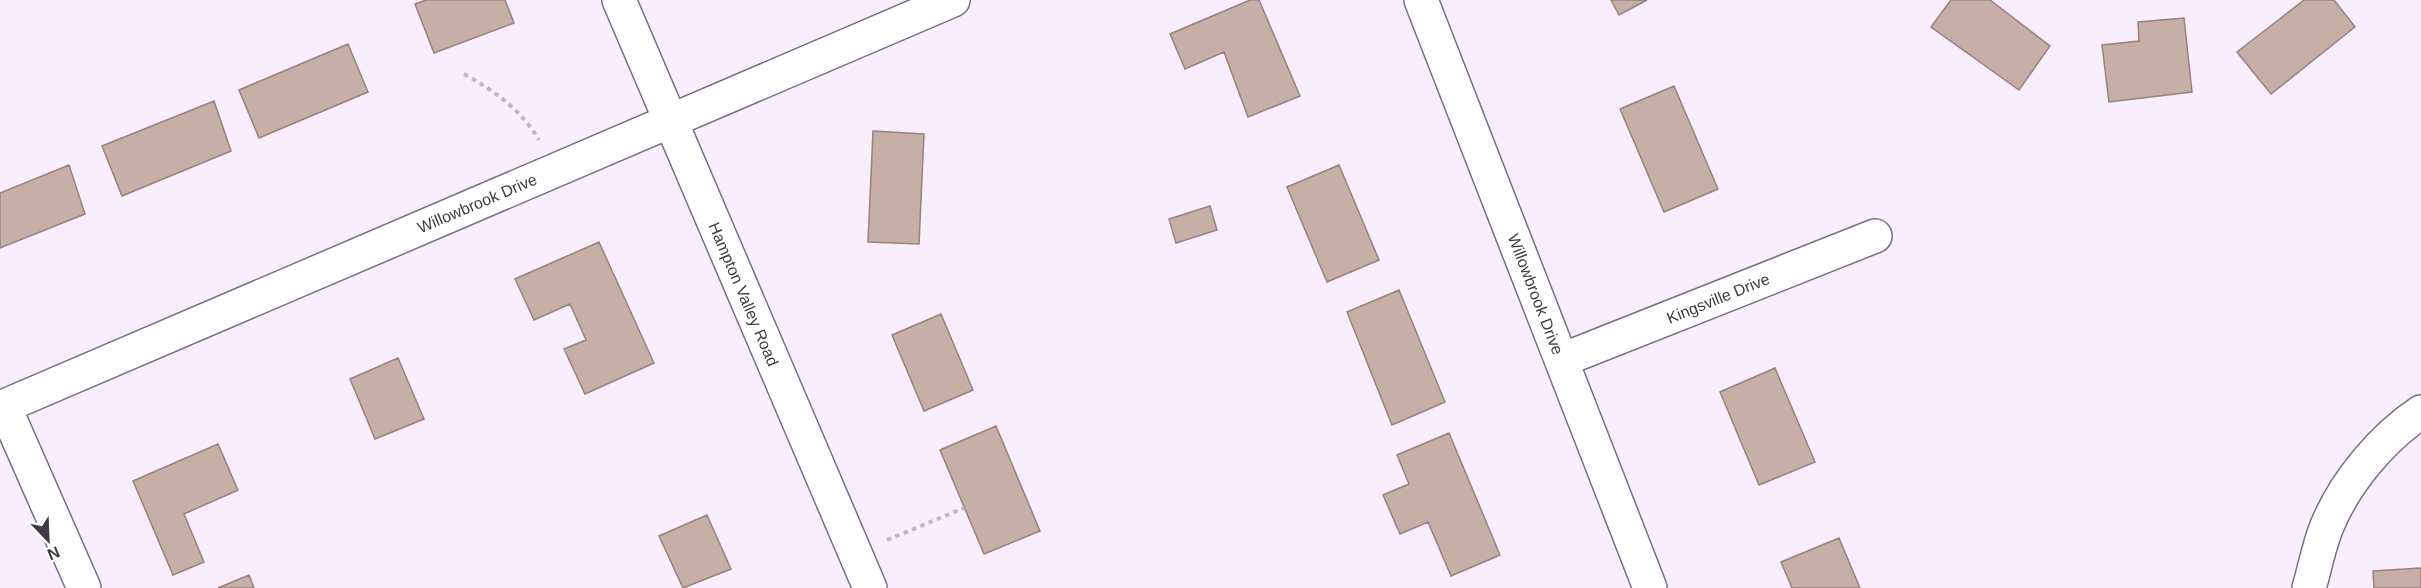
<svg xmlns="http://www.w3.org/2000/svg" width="2421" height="588" font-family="Arial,sans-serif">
<rect width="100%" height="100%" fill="#f8eefe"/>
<path fill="#c6afa7" stroke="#98827b" stroke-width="1.5" d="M 426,0 L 505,0 L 514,23 L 434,53 L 415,4 Z
M 1250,0 L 1259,0 L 1300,96 L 1248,117 L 1224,52 L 1185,69 L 1170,34 Z
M 1611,0 L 1647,0 L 1619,15 Z
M 1951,0 L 1990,0 L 2050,46 L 2019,90 L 1931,27 Z
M 2304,0 L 2334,0 L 2355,27 L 2271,94 L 2237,52 Z
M 2184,18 L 2192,92 L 2109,102 L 2102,45 L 2139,41 L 2138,22 Z
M 348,44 L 368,92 L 259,138 L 239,90 Z
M 1674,86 L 1718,189 L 1664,212 L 1620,109 Z
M 214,101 L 231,151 L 122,196 L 102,146 Z
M 873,131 L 924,134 L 919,244 L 868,242 Z
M 69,165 L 85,214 L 0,248 L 0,193 Z
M 1339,165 L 1379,260 L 1327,282 L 1287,187 Z
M 1210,206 L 1217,230 L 1176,243 L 1169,219 Z
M 599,242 L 654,363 L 585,394 L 564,349 L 586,340 L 570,304 L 534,320 L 515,279 Z
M 1399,290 L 1445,402 L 1392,425 L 1347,312 Z
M 941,314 L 973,390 L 924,411 L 892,335 Z
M 398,358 L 424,419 L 375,439 L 350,379 Z
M 1775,368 L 1815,462 L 1759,485 L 1720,392 Z
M 996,426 L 1040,531 L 984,554 L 940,450 Z
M 1449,433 L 1500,555 L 1451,576 L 1428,522 L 1400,534 L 1383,495 L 1409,484 L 1397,455 Z
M 218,444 L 238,490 L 184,514 L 204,562 L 173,575 L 133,481 Z
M 707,515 L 731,569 L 683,588 L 659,536 Z
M 1839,538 L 1860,588 L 1792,588 L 1781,562 Z
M 2421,568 L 2421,588 L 2374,588 L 2373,571 Z
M 249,575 L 254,588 L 218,588 Z"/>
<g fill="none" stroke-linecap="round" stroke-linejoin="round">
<g stroke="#796f80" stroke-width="36">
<path id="minor" d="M 619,0 L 870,588
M 1421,0 L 1650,588
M 1562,360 L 1875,236
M 4,406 L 84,588
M 0,408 L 953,0
M 2309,588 C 2315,568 2319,545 2327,526 C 2345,482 2382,438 2421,412"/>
</g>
<path stroke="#c0b7c5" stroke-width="4" stroke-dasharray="4.5 4.5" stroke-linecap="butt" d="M 464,74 C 495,91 521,110 539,140
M 887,540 L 964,508"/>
<use href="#minor" stroke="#fff" stroke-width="33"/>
</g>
<g text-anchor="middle" stroke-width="4.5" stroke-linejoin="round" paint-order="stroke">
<g font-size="16" fill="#3f3a42" stroke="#fff">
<text transform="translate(477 203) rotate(-23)" y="6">Willowbrook Drive</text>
<text transform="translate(744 294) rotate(67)" y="6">Hampton Valley Road</text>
<text transform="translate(1536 294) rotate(69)" y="6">Willowbrook Drive</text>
<text transform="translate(1718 298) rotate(-22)" y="6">Kingsville Drive</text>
</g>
</g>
<g transform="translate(48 540) rotate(157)" stroke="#ffffff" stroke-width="4.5" paint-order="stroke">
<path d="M0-4.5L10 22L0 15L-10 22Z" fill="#3f3a42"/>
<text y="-9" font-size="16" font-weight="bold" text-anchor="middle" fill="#3f3a42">N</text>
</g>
</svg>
